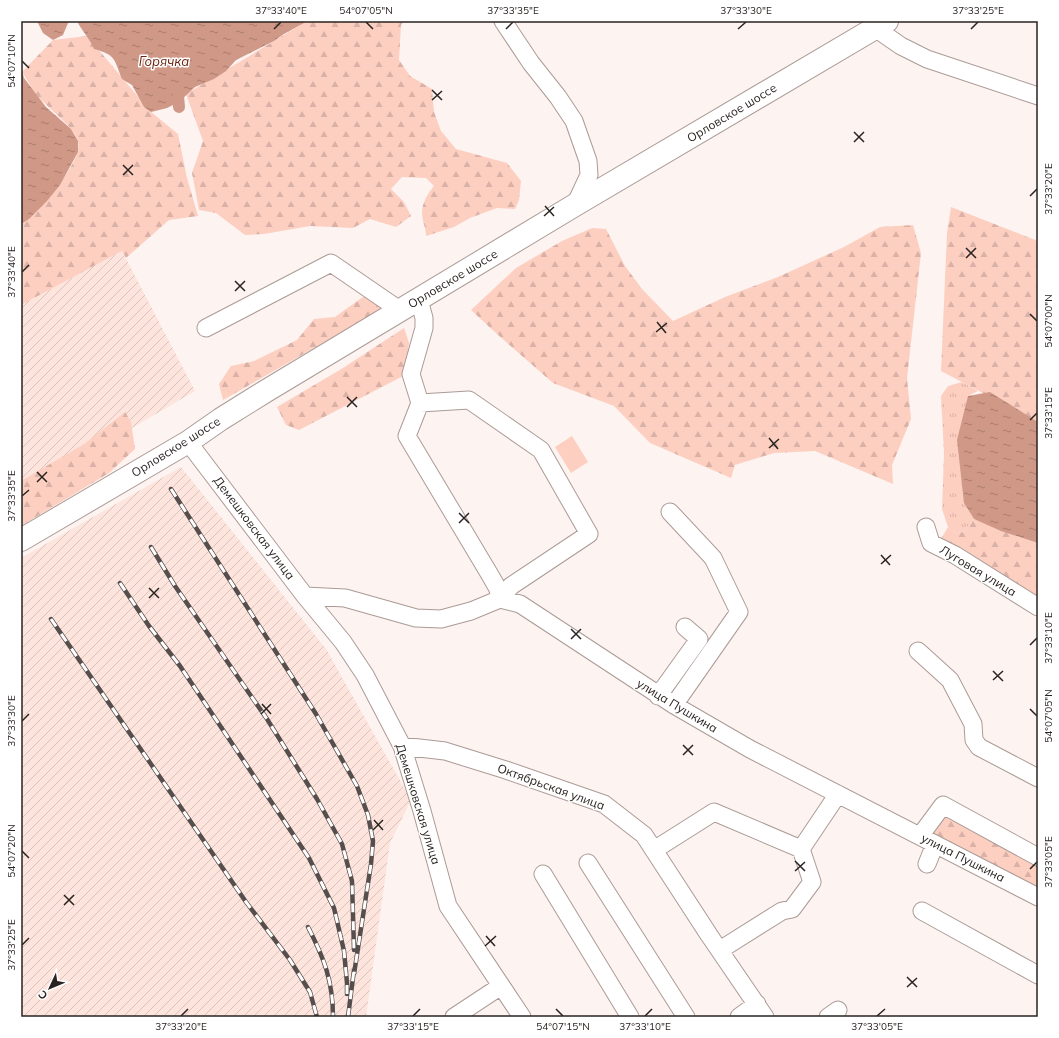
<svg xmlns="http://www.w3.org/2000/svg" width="1059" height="1038" font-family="Mulish,sans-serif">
<defs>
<pattern id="industrial-furrows" width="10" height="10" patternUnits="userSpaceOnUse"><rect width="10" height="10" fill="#fde4dc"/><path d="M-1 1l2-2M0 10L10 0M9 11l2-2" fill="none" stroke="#d9c3bc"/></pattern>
<pattern id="grass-tufts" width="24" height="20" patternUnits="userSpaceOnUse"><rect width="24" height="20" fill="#fdcfc1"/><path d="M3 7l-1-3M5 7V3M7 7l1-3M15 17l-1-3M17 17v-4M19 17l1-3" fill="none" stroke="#d9b1a6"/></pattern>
<pattern id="forest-firs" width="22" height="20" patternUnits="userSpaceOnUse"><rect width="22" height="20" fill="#fdcfc1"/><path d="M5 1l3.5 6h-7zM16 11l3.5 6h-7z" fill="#d9b1a6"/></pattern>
<pattern id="water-ripples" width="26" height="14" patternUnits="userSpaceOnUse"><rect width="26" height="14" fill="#d09887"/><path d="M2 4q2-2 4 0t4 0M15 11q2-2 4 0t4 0" fill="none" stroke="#a97c6e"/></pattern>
</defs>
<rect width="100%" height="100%" fill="#fdf3f0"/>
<path fill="url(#industrial-furrows)" d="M 122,251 L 195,391 L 120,435 L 21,487 L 21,305 Z
M 181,467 L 326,649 L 411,800 L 390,843 L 366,1017 L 21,1017 L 21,558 Z"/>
<path fill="url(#grass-tufts)" d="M 962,382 L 978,391 L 968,396 L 964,503 L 974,519 L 963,532 L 956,533 L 948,527 L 942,509 L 944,453 L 941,396 L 948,386 Z"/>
<path fill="url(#forest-firs)" d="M 303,21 L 404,21 L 401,25 L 399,60 L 410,76 L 432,89 L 434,112 L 441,131 L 456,149 L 507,163 L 521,181 L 519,200 L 515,209 L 497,208 L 470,218 L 454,227 L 426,236 C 426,228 422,220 422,213 C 422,203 428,193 434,186 L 426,178 L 402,177 L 391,189 L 404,202 L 411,216 L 396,227 L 370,219 L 353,228 L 310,226 L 264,234 L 245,235 L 216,213 L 199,210 L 192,173 L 203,141 L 186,94 L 304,23 Z
M 87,36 L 151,112 L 178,134 L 187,178 L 198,216 L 169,220 L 126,258 L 122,251 L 21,305 L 21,224 C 37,214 84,161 78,141 C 74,126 46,107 35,93 C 31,87 27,79 22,72 L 53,40 Z
M 951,207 L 1038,241 L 1038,422 L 941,371 L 947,233 Z
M 913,225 L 921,253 L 907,378 L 911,419 L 892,465 L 893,484 L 815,451 L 774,453 L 735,465 L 731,478 L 650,443 L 614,406 L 553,383 L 497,334 L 471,310 L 516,268 L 562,241 L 592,228 L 606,229 L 625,266 L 642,289 L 673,321 L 725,297 L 778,277 L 844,247 L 880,227 Z
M 367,294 L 384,308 L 223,400 L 219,384 L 231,366 L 254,361 L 297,340 L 314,319 L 335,317 Z
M 404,328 L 409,343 L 405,375 L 299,430 L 286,425 L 277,407 L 343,368 Z
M 125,412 L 131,422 L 135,449 L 109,473 L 21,526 L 21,481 L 84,444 Z
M 974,519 L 1038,543 L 1038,600 L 941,539 L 948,527 L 956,533 L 963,532 Z
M 944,812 L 1038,864 L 1038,892 L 928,835 Z"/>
<path fill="#fdcfc1" d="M 572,436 L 588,462 L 571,473 L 555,447 Z"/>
<path fill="url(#water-ripples)" d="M 37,21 L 72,21 L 68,23 L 63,35 L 53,40 L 43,33 Z
M 77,21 L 304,21 L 304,23 L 284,34 L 274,41 L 236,60 L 226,71 L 214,79 L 195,87 L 179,102 L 167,108 L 151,112 L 144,107 L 132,85 L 122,79 C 114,59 116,55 94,49 C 90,39 82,31 77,21 Z
M 21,67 L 24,78 L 46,107 L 71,129 L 78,141 L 78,152 L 60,185 L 47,201 L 29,219 L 21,224 Z
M 990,392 L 1038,422 L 1038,543 L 1001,531 L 974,519 L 964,503 L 957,440 L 968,396 Z"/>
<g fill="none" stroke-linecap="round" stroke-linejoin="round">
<path stroke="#d09887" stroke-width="12" d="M 178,96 L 179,107"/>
<g stroke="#ab9b96" stroke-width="19">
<path id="minor" d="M 503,21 L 531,63 L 558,97 L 574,121 L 588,161 L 589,175 L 575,205
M 875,28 L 901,46 L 927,59 L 1038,96
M 419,300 L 424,318 L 424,328 L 411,374 L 420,403 L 407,436 L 490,575 L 498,589 L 500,599 L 511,586 L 589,534 L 541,450 L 469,400 L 420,403
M 206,328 L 331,263 L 401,311
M 188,442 L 305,596 L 343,642 L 365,675 L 402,746 L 422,811 L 448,906 L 522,1017
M 670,512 L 713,558 L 739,612 L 674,705
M 926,527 L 931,543 L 955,555 L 1038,607
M 305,596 L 345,598 L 416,618 L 441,619 L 471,611 L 500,599 L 520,604 L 674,705 L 750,749 L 1038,897
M 918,651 L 950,680 L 973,724 L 974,740 L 979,747 L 1038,778
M 658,696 L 699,639 L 685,627
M 402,746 L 445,751 L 506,770 L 604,804 L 644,835 L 709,935 L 765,1017
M 920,836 L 943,805 L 1038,857
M 654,850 L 714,812 L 801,849 L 838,794
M 588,863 L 686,1017
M 927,864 L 935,844
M 543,874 L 630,1017
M 922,911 L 1038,975
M 720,950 L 782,911 L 792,909 L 812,882 L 801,849
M 454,1017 L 501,986
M 739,1017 L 757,1004
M 828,1017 L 838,1010"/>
</g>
<g stroke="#ab9b96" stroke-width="24">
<path id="major" d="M 21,540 L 188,442 L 221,419 L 266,391 L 575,205 L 887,21"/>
</g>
<use href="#minor" stroke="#fff" stroke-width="17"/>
<use href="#major" stroke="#fff" stroke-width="22"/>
<g stroke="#554e4c" stroke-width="4.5">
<path id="rail" d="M 171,489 L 316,714 L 357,786 L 368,815 L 373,841 L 371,864 L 354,974
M 151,547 L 175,586 L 267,719 L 317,799 L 342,844 L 352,881 L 354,950
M 120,583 L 149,626 L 180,666 L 309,858 L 334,908 L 344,951 L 347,983 L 347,994
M 51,619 L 246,902 L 290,960 L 310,992 L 317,1017
M 308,927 C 324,958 333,981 333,1017
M 348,1017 L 354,970"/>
</g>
<use href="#rail" stroke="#fff" stroke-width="3" stroke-dasharray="9" stroke-linecap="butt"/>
</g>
<path fill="none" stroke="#292321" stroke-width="1.5" d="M 366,22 L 373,29M 274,29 L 281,22M 506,29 L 513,22M 738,29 L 746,22M 971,29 L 978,22M 22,61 L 29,68M 432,90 L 442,100M 432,100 L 442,91M 854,132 L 864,142M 854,142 L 864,132M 123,165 L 133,175M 123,175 L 133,165M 1030,196 L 1037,189M 545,206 L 554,216M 544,216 L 554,207M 966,248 L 976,258M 966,258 L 976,248M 22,272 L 29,265M 235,281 L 245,291M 235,291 L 245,281M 1030,314 L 1037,321M 657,322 L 666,333M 656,332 L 667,323M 347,397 L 357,407M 347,407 L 357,397M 1030,420 L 1037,413M 769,438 L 778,449M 769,448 L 779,439M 37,472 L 47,482M 37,482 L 47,472M 22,496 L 29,490M 459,513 L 469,523M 459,523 L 469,513M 881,555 L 890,565M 881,564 L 891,555M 149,588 L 159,598M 149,598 L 159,588M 571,629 L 581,639M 571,639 L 581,629M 1030,645 L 1037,638M 993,671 L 1003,681M 993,680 L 1003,671M 262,704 L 271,714M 1030,709 L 1037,716M 261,714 L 271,704M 22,721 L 29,714M 683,745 L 693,755M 683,755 L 693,745M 374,820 L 383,830M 373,830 L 383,820M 22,851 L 29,858M 795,861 L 805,871M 1030,869 L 1037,862M 795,871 L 805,862M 64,895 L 74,905M 64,905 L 74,895M 486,936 L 495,946M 22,945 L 29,938M 485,946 L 496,936M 907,977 L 917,987M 907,987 L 917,978M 556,1009 L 563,1016M 181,1016 L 188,1009M 413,1016 L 420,1009M 645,1016 L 652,1009M 877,1016 L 885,1009"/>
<g text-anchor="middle" stroke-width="3" stroke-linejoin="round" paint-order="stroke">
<g font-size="12" fill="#292321" stroke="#fff">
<text transform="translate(732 113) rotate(-31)" y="4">Орловское шоссе</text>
<text transform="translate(453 279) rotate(-31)" y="4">Орловское шоссе</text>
<text transform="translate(176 447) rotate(-32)" y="4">Орловское шоссе</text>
<text transform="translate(254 528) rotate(53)" y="4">Демешковская улица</text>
<text transform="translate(978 571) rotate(31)" y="4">Луговая улица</text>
<text transform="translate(677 706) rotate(31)" y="4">улица Пушкина</text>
<text transform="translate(551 787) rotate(20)" y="4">Октябрьская улица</text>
<text transform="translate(418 804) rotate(73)" y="4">Демешковская улица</text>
<text transform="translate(963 858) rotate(27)" y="4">улица Пушкина</text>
</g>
<g font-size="13" font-style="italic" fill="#682410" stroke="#fff">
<text x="164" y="66">Горячка</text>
</g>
</g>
<rect width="1059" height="1038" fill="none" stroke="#ffffff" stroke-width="44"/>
<g transform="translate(50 988) rotate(226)" stroke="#ffffff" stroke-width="3" paint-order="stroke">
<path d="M0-3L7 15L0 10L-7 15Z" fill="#292321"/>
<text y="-6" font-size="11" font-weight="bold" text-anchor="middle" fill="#292321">С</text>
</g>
<rect x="22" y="22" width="1015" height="994" fill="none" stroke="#292321" stroke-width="1.5"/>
<g font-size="10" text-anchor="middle" fill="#292321">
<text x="281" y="14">37°33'40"E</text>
<text x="366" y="14">54°07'05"N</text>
<text x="513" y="14">37°33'35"E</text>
<text x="746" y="14">37°33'30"E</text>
<text x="978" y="14">37°33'25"E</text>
<text transform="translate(11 61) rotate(-90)" y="4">54°07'10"N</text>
<text transform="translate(1048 189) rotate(-90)" y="4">37°33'20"E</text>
<text transform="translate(11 272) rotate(-90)" y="4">37°33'40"E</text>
<text transform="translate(1048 321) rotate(-90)" y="4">54°07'00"N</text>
<text transform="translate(1048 413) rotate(-90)" y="4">37°33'15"E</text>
<text transform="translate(11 496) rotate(-90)" y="4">37°33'35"E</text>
<text transform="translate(1048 638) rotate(-90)" y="4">37°33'10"E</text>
<text transform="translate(1048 716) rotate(-90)" y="4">54°07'05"N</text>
<text transform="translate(11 721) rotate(-90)" y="4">37°33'30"E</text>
<text transform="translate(11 851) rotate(-90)" y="4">54°07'20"N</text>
<text transform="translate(1048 862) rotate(-90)" y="4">37°33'05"E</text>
<text transform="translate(11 945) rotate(-90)" y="4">37°33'25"E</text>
<text x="181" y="1030">37°33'20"E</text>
<text x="413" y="1030">37°33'15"E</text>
<text x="563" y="1030">54°07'15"N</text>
<text x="645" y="1030">37°33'10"E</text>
<text x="877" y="1030">37°33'05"E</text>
</g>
</svg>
